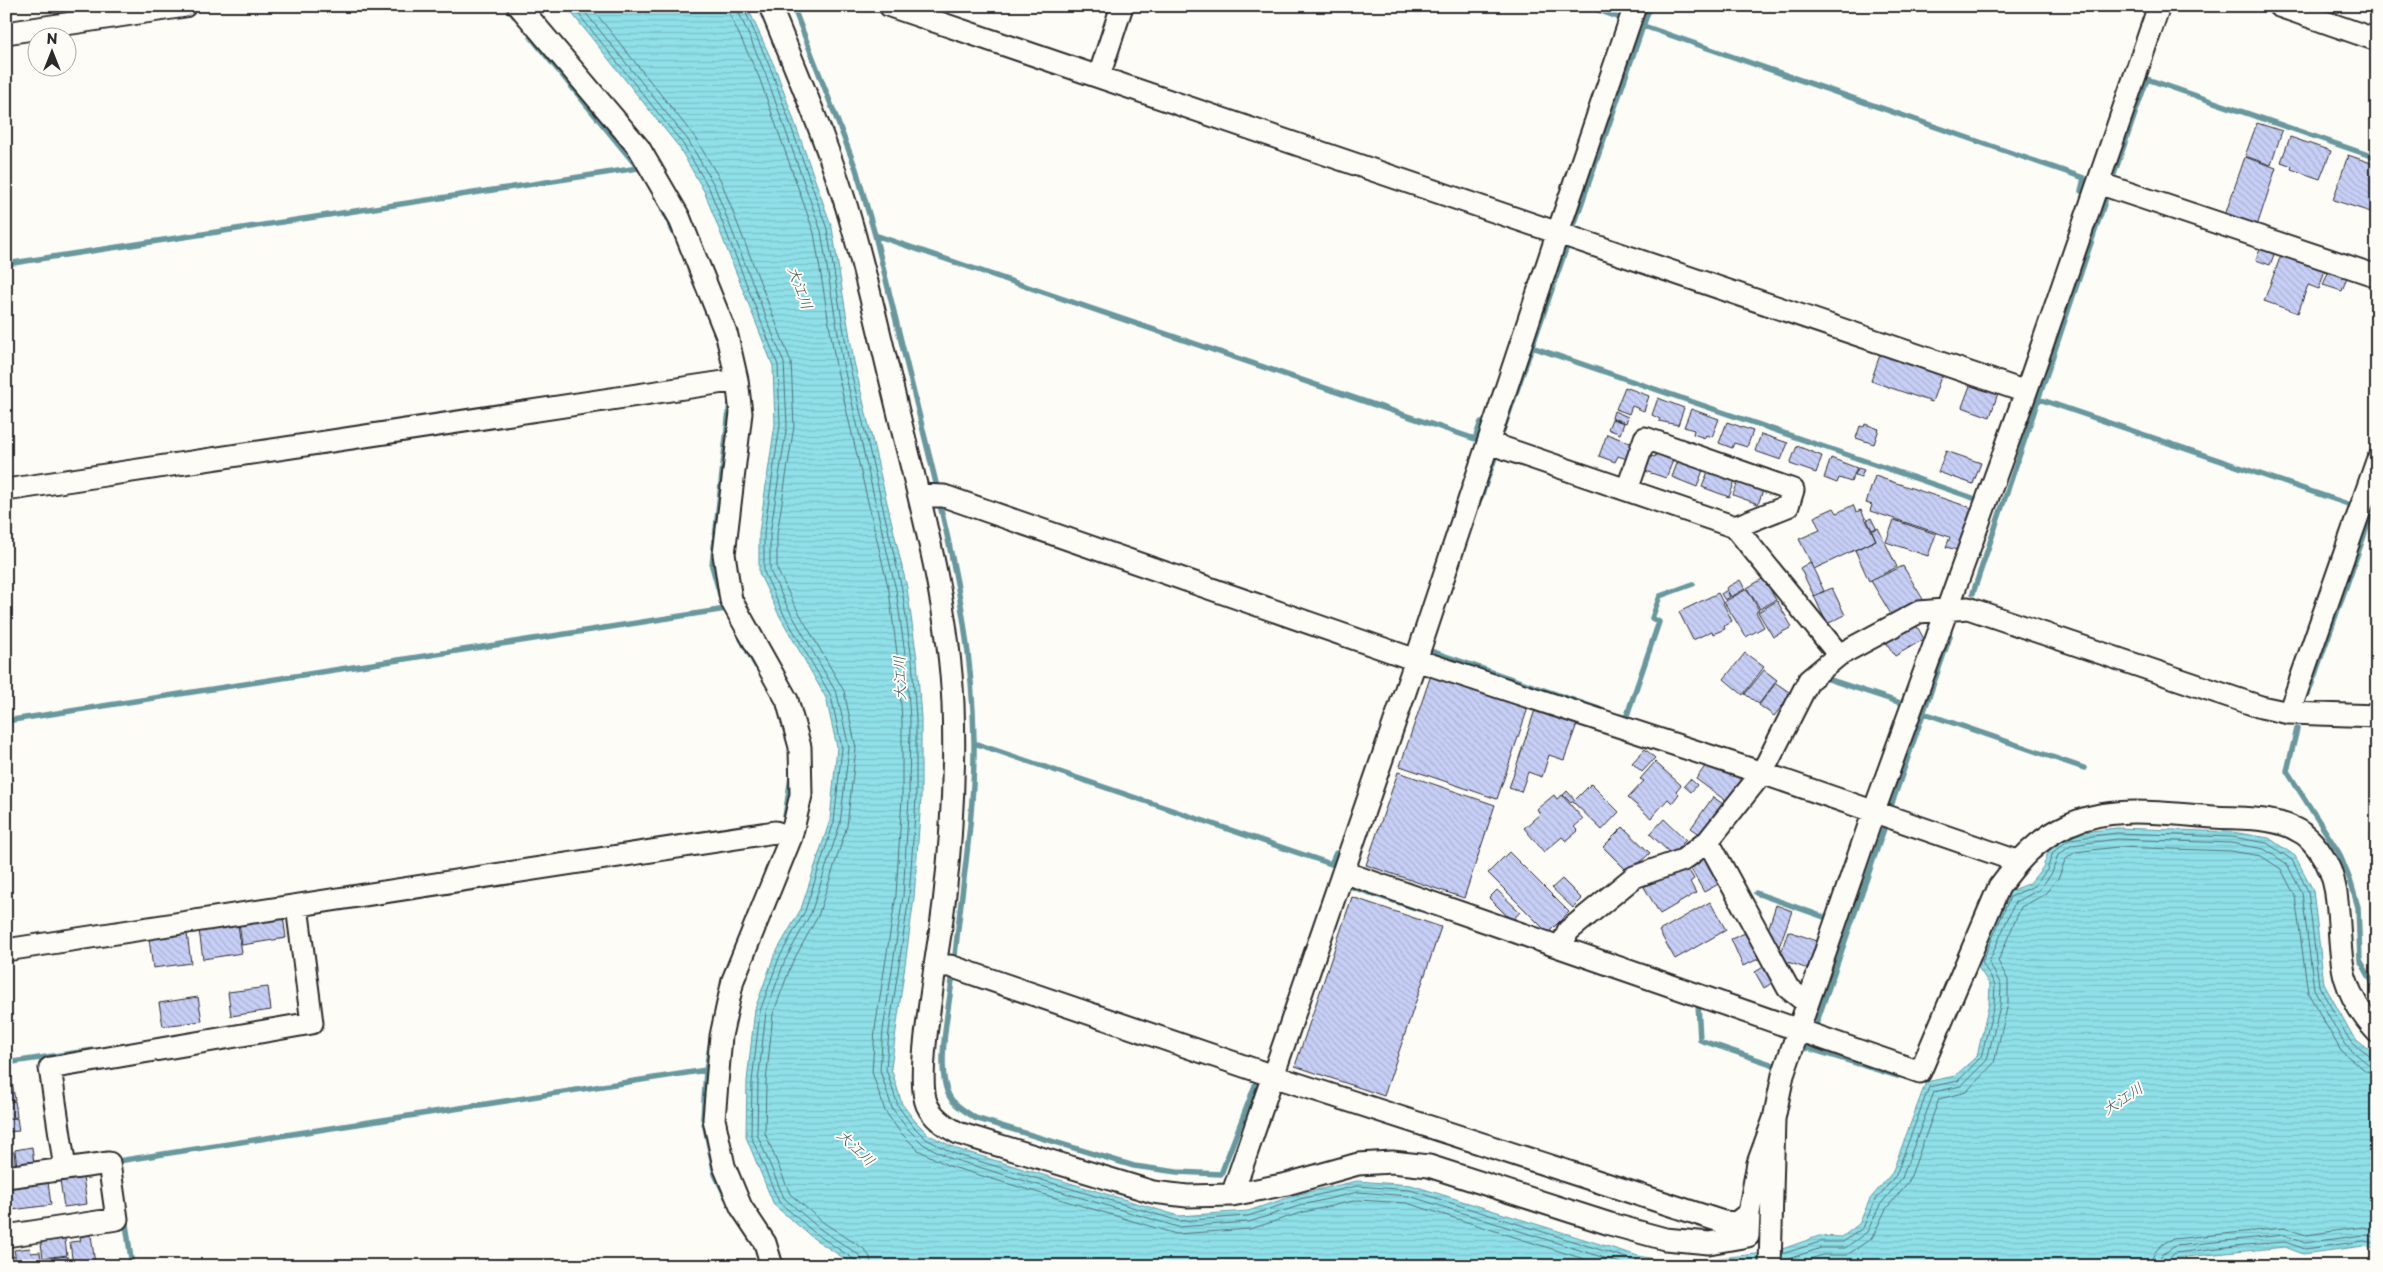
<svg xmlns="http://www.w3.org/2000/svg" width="2383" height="1272" font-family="'Playpen Sans','Klee One',sans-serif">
<defs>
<pattern id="water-rules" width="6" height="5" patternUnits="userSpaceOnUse" patternTransform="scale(1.25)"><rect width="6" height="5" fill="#8fe0e9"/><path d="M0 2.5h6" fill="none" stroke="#7cc0c8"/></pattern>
<pattern id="building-back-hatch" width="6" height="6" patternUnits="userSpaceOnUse" patternTransform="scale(1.25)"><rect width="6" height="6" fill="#c7cff6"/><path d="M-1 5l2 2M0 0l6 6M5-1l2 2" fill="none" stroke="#abb2d3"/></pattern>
</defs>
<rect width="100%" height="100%" fill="#fdfcf7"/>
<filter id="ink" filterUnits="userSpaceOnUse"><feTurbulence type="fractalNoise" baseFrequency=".02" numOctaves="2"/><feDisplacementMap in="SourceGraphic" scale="10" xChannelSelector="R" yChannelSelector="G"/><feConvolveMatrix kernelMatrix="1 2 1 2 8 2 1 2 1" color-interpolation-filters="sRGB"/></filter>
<g filter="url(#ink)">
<path fill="url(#water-rules)" stroke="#67989d" d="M 566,6 L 747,6 L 776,70 L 832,228 L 854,362 L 907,588 L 917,659 L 921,719 L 921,799 L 914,898 L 891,1068 L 902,1104 L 915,1121 L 929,1135 L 957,1149 L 1179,1216 L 1248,1211 L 1299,1194 L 1357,1181 L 1411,1185 L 1638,1256 L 1676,1263 L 1774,1252 L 1819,1236 L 1842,1237 L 1859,1224 L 1870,1199 L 1892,1173 L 1926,1082 L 1955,1076 L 1977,1056 L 1989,1004 L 1990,985 L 1976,964 L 2007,892 L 2030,883 L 2043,867 L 2049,849 L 2067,834 L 2116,828 L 2232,832 L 2269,838 L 2295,856 L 2313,890 L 2324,984 L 2354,1038 L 2377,1056 L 2377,1249 L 2364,1246 L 2303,1254 L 2285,1247 L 2176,1258 L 2168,1266 L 856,1266 L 813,1238 L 774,1205 L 746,1137 L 747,1081 L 755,1009 L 774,956 L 801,909 L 830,820 L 837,747 L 826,698 L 778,613 L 759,573 L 759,533 L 775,424 L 773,366 L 704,191 L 679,147 Z"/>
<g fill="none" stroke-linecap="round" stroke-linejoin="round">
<path stroke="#537377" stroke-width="1" d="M 572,6 L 683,144 L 709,188 L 778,365 L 780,425 L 764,533 L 764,572 L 782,611 L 831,696 L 842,748 L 834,822 L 805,911 L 779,958 L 760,1011 L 752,1082 L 751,1136 L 779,1202 L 816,1234 L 855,1260 L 857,1266
M 580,6 L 688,140 L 714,185 L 784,363 L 787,425 L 770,534 L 770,571 L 788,608 L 837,694 L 849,748 L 840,824 L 811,913 L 785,960 L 766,1012 L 758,1082 L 757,1134 L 784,1198 L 820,1229 L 859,1255 L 864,1266
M 590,6 L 694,136 L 721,181 L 791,362 L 794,426 L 777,534 L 777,569 L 794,604 L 844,691 L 856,748 L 847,826 L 818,916 L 792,963 L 773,1014 L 766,1082 L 765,1133 L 790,1194 L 824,1223 L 864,1249 L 870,1257 L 871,1266
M 729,6 L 730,15 L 759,77 L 814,233 L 836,366 L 889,591 L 898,661 L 902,720 L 902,798 L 896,895 L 875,1029 L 872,1072 L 885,1111 L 900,1132 L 918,1150 L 949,1166 L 1176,1234 L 1250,1229 L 1304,1212 L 1358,1200 L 1407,1203 L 1606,1266
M 736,6 L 766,75 L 821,231 L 843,364 L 896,590 L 906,661 L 910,720 L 909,798 L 903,896 L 883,1030 L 880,1070 L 892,1108 L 906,1127 L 923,1144 L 952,1159 L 1178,1227 L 1249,1222 L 1302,1205 L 1358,1192 L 1409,1196 L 1630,1266
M 743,6 L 772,72 L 827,229 L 849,363 L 902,589 L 912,660 L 916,719 L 916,798 L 909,897 L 889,1031 L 886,1069 L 898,1106 L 911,1124 L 926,1139 L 955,1154 L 1179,1221 L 1248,1216 L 1300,1199 L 1357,1186 L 1410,1190 L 1636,1261 L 1662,1266
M 1782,1254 L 1820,1242 L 1843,1242 L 1863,1228 L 1874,1202 L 1896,1175 L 1929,1087 L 1958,1081 L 1981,1057 L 1994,1005 L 1995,985 L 1982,962 L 2010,897 L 2034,886 L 2047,870 L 2053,852 L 2070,839 L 2117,833 L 2232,837 L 2267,843 L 2292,860 L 2308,891 L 2319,986 L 2350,1041 L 2372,1058 L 2377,1060
M 1782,1261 L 1821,1248 L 1845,1248 L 1867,1232 L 1880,1205 L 1902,1178 L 1934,1092 L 1961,1086 L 1987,1060 L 2000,1006 L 2001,985 L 1989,962 L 2015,902 L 2039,890 L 2052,873 L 2058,855 L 2072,845 L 2117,839 L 2231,843 L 2264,849 L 2287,864 L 2302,893 L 2314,989 L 2345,1045 L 2368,1064 L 2377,1066
M 1701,1266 L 1758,1259
M 1791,1266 L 1822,1255 L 1847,1255 L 1872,1238 L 1886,1209 L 1909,1181 L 1939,1099 L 1966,1092 L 1994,1063 L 2008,1004 L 2008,980 L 1998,961 L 2021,907 L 2044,895 L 2059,877 L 2065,860 L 2075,852 L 2117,847 L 2231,851 L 2261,856 L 2281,869 L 2295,896 L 2308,993 L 2341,1051 L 2366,1071 L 2377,1073
M 2151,1266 C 2151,1253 2161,1243 2173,1239 L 2284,1228 L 2306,1235 L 2363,1227 L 2377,1230
M 2158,1266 L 2161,1256 L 2175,1246 L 2284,1235 L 2305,1243 L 2363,1235 L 2377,1237
M 2165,1266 L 2166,1261 L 2175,1253 L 2244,1245 L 2285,1242 L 2305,1249 L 2364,1241 L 2377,1244"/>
<path stroke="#67989d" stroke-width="5.5" d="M 506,6 L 514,16
M 793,6 L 856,169 L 875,235 L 936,483
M 1587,6 L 1623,19
M 1638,24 L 2084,178 L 2081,191 L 2086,193
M 531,37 L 639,169
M 2113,177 L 2147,79 L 2377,158
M 663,210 L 674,233
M 1573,228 L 1650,6
M 875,235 L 1475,439 L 1481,422 L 1487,422
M 6,264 L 638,168
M 1532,347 L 1979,500
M 2039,399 L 2351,505
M 1501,436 L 1567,246
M 1481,497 L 1496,455
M 940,505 C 959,583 973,660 974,741 C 975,812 962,885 955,956
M 1973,593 L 2105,201 L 2101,199
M 722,602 L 712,566 L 730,401
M 741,639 L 756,666
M 1428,650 L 1599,709
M 1828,679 L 1898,702
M 2308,694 L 2372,513
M 1924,713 L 2084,768
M 1619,716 L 1626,718 L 1659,622 L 1652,618 L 1660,596 L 1693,584
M 6,721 L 726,609
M 2297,729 L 2287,771 L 2339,853 L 2350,880 L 2358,907 L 2360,960 L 2377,990
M 974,743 L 1331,864 L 1336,853 L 1339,854
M 1890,809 L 1950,636
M 785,817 L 791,777
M 1346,885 L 1418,909
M 1756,893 L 1824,917
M 952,980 C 949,1009 934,1074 951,1099 C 957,1107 967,1112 975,1118 L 1134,1166 L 1177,1172 L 1221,1174 L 1256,1083 L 1260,1084
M 1695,1002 L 1698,1003 L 1700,1040 L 1774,1065
M 1814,1030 L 1886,823
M 1802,1049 L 1808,1048 L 1898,1076
M 6,1063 L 94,1050
M 706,1070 L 711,1040
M 118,1166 L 118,1161 L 706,1070 L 703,1118 L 715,1174 L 726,1197
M 125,1217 L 132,1266"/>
</g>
<path fill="url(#building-back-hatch)" stroke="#2b2b2b" d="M 2257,123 L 2282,131 L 2271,165 L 2245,156 Z
M 2290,137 L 2331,151 L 2320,179 L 2291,169 L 2292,166 L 2281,162 Z
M 2348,155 L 2377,165 L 2377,214 L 2333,200 Z
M 2245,157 L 2276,168 L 2257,226 L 2225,215 Z
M 2261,247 L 2275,252 L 2270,265 L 2256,260 Z
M 2281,255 L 2325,270 L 2319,289 L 2308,285 L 2298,313 L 2264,301 Z
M 2329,270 L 2347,277 L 2342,291 L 2323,285 Z
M 1881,352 L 1942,374 L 1932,402 L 1871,381 Z
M 1971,383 L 1998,393 L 1990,417 L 1962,407 Z
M 1625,387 L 1649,396 L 1644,411 L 1632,406 L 1629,414 L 1616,409 Z
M 1658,398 L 1684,408 L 1678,425 L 1659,421 L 1660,419 L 1652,415 Z
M 1691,409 L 1719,419 L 1712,437 L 1706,435 L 1705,438 L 1693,434 L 1694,430 L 1684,427 Z
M 1614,411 L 1628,417 L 1626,423 L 1612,418 Z
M 1612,419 L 1624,423 L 1620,434 L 1608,429 Z
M 1727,422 L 1753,431 L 1747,447 L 1734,443 L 1732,448 L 1719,443 Z
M 1865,424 L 1879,429 L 1874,444 L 1856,438 L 1860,426 L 1864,427 Z
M 1607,434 L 1633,444 L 1627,459 L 1618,456 L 1615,462 L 1599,456 Z
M 1761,434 L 1788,443 L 1781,460 L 1755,451 Z
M 1797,446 L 1822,456 L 1816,473 L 1790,464 Z
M 1946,451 L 1981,463 L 1973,484 L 1938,472 Z
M 1657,452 L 1674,458 L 1666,478 L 1642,470 L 1647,455 L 1655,457 Z
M 1679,458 L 1704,467 L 1697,487 L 1672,477 Z
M 1831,458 L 1857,468 L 1851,482 L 1839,478 L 1837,483 L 1824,478 Z
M 1858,468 L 1864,470 L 1861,477 L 1855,475 Z
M 1709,469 L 1736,478 L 1729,497 L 1702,487 Z
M 1875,476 L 1975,509 L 1961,551 L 1946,547 L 1950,537 L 1870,511 L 1872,505 L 1866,503 Z
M 1739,479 L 1764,488 L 1758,504 L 1733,495 Z
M 1853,505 L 1856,512 L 1861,510 L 1876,540 L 1814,569 L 1799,539 L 1820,530 L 1814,517 L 1834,508 L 1837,513 Z
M 1871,518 L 1876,528 L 1872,530 L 1867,520 Z
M 1894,520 L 1936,534 L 1928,556 L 1886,542 Z
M 1878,528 L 1897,567 L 1869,581 L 1855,550 L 1876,540 L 1872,531 Z
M 1810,562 L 1824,591 L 1814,596 L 1800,568 Z
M 1903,566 L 1924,601 L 1894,619 L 1871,581 Z
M 1764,578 L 1776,600 L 1760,609 L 1747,588 Z
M 1740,580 L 1745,589 L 1731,597 L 1726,588 Z
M 1832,588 L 1845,615 L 1827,624 L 1814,596 Z
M 1747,589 L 1759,610 L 1756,612 L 1764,627 L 1746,637 L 1724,602 Z
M 1727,590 L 1730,597 L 1725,600 L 1721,594 Z
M 1718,593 L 1732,621 L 1724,626 L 1725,629 L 1713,634 L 1712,631 L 1693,640 L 1679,612 Z
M 1777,601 L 1792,627 L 1773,637 L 1758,612 Z
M 1914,621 L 1924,639 L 1895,656 L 1884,639 Z
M 1745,653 L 1764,667 L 1743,695 L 1724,679 Z
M 1764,670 L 1777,680 L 1759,704 L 1745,694 Z
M 1432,672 L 1529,705 L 1497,799 L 1400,766 Z
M 1776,683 L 1792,694 L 1774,716 L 1759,705 Z
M 1536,707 L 1578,721 L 1564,760 L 1549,755 L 1542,777 L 1528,772 L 1521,792 L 1509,788 Z
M 1645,749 L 1655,758 L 1642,772 L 1632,763 Z
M 1655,762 L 1681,785 L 1676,791 L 1679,794 L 1672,803 L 1668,799 L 1651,818 L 1628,798 L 1644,781 L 1640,779 Z
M 1706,765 L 1746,780 L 1729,803 L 1696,779 Z
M 1398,772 L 1495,805 L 1464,898 L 1366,865 Z
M 1690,779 L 1697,785 L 1691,792 L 1684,786 Z
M 1591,784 L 1619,812 L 1602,830 L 1573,802 Z
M 1567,791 L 1575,800 L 1571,803 L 1563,795 Z
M 1554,795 L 1557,799 L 1562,795 L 1583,819 L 1574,827 L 1578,831 L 1566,841 L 1562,837 L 1544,852 L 1524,828 L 1540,814 L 1537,809 Z
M 1713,797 L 1726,806 L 1704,837 L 1691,828 Z
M 1664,819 L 1686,840 L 1672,855 L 1650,834 Z
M 1623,827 L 1650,853 L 1629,873 L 1603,847 Z
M 1707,851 L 1724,881 L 1704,892 L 1687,862 Z
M 1509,852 L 1569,912 L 1548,933 L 1488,873 Z
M 1685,864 L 1694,879 L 1690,882 L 1696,893 L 1660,914 L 1644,887 Z
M 1562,879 L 1582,899 L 1573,908 L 1552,888 Z
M 1497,890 L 1520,912 L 1512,921 L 1489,898 Z
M 1352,897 L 1441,927 L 1384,1096 L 1295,1066 Z
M 1710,902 L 1726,930 L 1675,959 L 1659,931 Z
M 1776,905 L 1792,911 L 1779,947 L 1766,936 Z
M 283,916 L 286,938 L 242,945 L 239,922 Z
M 238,925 L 242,953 L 203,959 L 199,930 Z
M 1750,931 L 1763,957 L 1743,966 L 1731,939 Z
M 1788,931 L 1817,941 L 1808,969 L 1779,959 Z
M 187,933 L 191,963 L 153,968 L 149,939 Z
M 1767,965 L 1777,980 L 1764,988 L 1755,972 Z
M 268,987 L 271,1010 L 231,1016 L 228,992 Z
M 198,997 L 202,1021 L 163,1026 L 159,1003 Z
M 6,1069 L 10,1069 L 15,1100 L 6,1102 Z
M 15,1101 L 17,1117 L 6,1119 L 6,1103 Z
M 17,1118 L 19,1131 L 6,1132 L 6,1119 Z
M 32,1147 L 34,1164 L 17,1167 L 15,1150 Z
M 14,1152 L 16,1169 L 6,1171 L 6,1153 Z
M 83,1177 L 87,1204 L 64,1207 L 60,1180 Z
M 48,1182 L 51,1205 L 12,1210 L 9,1184 Z
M 6,1207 L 8,1207 L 10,1222 L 6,1223 Z
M 64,1232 L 67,1255 L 43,1258 L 40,1236 Z
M 91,1235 L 95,1264 L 73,1266 L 70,1242 L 81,1241 L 80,1237 Z
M 30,1248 L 31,1253 L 40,1252 L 42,1266 L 17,1266 L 14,1250 Z
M 14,1256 L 15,1266 L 6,1266 L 6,1258 Z
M 67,1256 L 69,1266 L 45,1266 L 44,1259 Z"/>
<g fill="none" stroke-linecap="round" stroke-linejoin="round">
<g stroke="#2b2b2b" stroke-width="25">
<path id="street" d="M 519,6 L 639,148 L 679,217 L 727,336 L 737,380
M 770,6 C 800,80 832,153 853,229 C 872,297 887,367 904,436 C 926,524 949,613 953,704 C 956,788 949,883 935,966 L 950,966 L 1273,1076 L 1723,1222 L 1736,1223 L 1749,1213 L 1758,1163 L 1774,1119
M 890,6 L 2026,392
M 2279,6 L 2377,40
M 6,33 L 185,6
M 1099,76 L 1122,6
M 2098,183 L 2377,276
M 1489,443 L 1735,527 L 1839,655
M 6,490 L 737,380 L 741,413 L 724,554 L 731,600 L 787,700 L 800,747 L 801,795 L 791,837
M 1627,490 L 1645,438 L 1793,490 L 1788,506 L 1735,527
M 919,495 L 944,496 L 1416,660 L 1762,773 L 2017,861
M 2289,713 L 2377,461
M 1708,841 L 1788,988 L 1807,1003
M 1343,872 L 1920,1072 L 1999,887 C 2018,861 2037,839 2068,825 C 2112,804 2167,814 2214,817 C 2242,819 2277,816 2302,833 C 2309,837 2318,848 2322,855 C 2345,888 2335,940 2345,977 C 2351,997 2363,1017 2377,1032
M 1562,946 L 1568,931 L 1634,877 L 1683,860 L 1708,841 L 1762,773 L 1809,680 L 1839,655 L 1919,612 L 1968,608 L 2261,707 L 2289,713 L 2377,716
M 6,950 L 775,832 L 791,837 L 733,980 L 721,1036 L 714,1119 L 724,1166 L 741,1207 L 765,1243 L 772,1266
M 935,966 C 932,996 916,1080 927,1105 C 933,1118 945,1126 958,1133 L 1153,1192 L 1187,1196 L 1232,1195 L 1416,660 L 1558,232 L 1635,6
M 65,1169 L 50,1068 L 312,1023 L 297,906
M 6,1177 L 109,1163 L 117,1219 L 6,1236
M 1232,1195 L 1287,1184 L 1358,1164 L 1392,1162 L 1429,1166 L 1610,1224 L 1665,1239 L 1709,1243 L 1748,1236 L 1749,1213
M 1770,1266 L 1774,1119 L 1783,1075 L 1874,811 L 2026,392 L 2159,6"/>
</g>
<use href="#street" stroke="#fdfcf7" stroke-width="21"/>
</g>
</g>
<g text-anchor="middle" stroke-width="4" stroke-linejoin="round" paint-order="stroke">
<g font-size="15" font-style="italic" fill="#44585a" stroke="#fdfcf7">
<text transform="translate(800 288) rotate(70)" y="5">大江川</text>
<text transform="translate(900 678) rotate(-91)" y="5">大江川</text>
<text transform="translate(2123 1099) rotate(-33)" y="5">大江川</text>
<text transform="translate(856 1148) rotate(44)" y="5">大江川</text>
</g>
</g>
<rect width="2383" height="1272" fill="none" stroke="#fdfcf7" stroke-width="25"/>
<rect x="12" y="12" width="2358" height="1247" fill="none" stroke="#2b2b2b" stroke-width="2" filter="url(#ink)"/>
<g transform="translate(52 52)"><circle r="24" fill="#fdfcf7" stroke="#a9a8a5"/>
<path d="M0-4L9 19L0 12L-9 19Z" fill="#2b2b2b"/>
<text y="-8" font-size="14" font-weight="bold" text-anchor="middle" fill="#2b2b2b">N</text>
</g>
</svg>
